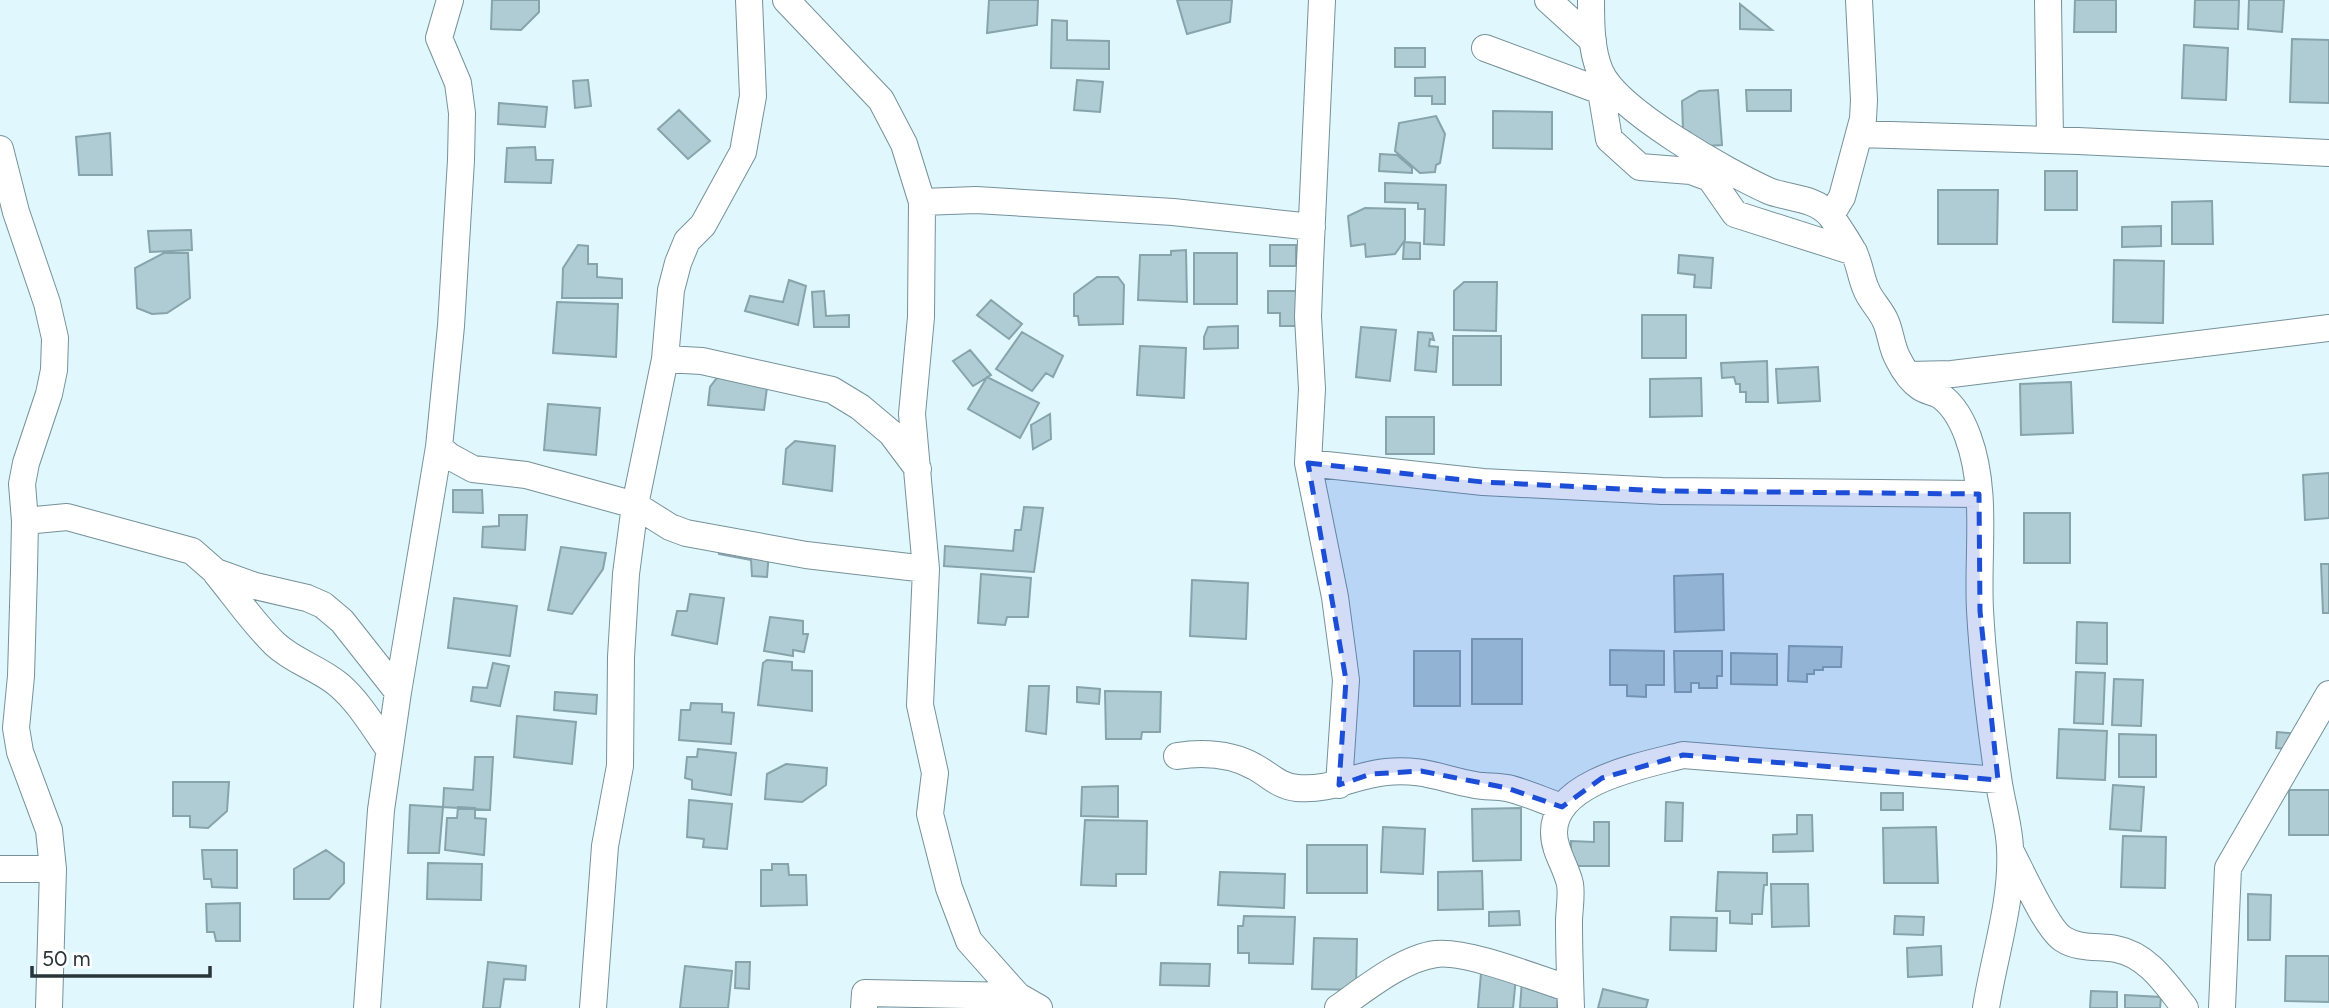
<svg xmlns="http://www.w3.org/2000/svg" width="2329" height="1008" font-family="Figtree,sans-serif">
<rect width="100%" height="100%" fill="#dff7fd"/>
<path fill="#afccd4" stroke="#87a3ab" stroke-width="2" d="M 492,0 L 539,0 L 539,12 L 521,30 L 491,29 Z
M 989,0 L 1038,0 L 1037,25 L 987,33 Z
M 1177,0 L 1232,0 L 1230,22 L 1187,34 Z
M 2075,0 L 2116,0 L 2116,32 L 2074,32 Z
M 2195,0 L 2239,0 L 2238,29 L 2194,27 Z
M 2249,0 L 2284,0 L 2282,32 L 2248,29 Z
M 1740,4 L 1772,30 L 1740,29 Z
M 1052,20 L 1067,21 L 1067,40 L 1109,41 L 1109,69 L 1051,68 Z
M 2292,39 L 2329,40 L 2329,103 L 2290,102 Z
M 2184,45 L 2228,48 L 2226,100 L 2182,98 Z
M 1395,48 L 1425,48 L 1425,67 L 1395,67 Z
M 1445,77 L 1445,104 L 1432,104 L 1432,96 L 1415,96 L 1415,78 Z
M 588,80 L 591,106 L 575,108 L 573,81 Z
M 1077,80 L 1103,82 L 1100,112 L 1074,110 Z
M 1718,90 L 1722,145 L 1692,147 L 1691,133 L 1683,129 L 1682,101 L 1699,91 Z
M 1746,90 L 1791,90 L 1791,111 L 1747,111 Z
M 499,103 L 547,107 L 545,127 L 498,124 Z
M 679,110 L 710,141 L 688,159 L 658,129 Z
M 1493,111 L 1552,112 L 1552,149 L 1493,148 Z
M 1436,116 L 1445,134 L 1440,163 L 1436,165 L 1435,172 L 1420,173 L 1395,151 L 1399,123 Z
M 110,133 L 112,175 L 79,175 L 76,137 Z
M 535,147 L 536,160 L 553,160 L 551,183 L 505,182 L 507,148 Z
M 1380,154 L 1397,155 L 1412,168 L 1412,173 L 1379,171 Z
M 2045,171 L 2077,171 L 2077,210 L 2045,210 Z
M 1385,183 L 1446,185 L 1444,245 L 1424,244 L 1425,209 L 1418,209 L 1418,203 L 1385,202 Z
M 1938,190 L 1998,190 L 1997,244 L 1938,244 Z
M 2212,201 L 2213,244 L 2172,244 L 2172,202 Z
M 1365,208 L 1405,209 L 1405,240 L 1395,254 L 1366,257 L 1365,244 L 1351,246 L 1348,216 Z
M 2161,226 L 2161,246 L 2122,247 L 2122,227 Z
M 191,230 L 192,250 L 150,252 L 148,231 Z
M 1404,242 L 1420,243 L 1420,259 L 1403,259 Z
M 578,245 L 588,246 L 588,264 L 597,264 L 597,277 L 622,279 L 622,298 L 562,298 L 563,268 Z
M 1270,245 L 1296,245 L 1296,266 L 1270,266 Z
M 1186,250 L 1187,302 L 1138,300 L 1140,255 L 1171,255 L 1171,251 Z
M 164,253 L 188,253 L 190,298 L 167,313 L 152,314 L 137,308 L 135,268 Z
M 1194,253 L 1237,253 L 1237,304 L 1194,304 Z
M 1679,255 L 1713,258 L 1711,288 L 1694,287 L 1695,275 L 1678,273 Z
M 2114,260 L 2164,261 L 2163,323 L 2113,322 Z
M 1097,277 L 1118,277 L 1124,285 L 1123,324 L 1079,325 L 1078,316 L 1074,316 L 1074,294 Z
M 789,280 L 806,286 L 798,325 L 745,311 L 750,296 L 783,302 Z
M 1464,282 L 1497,282 L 1496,331 L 1454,330 L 1454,291 Z
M 824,291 L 826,316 L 849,315 L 849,327 L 814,327 L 812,292 Z
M 1268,291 L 1299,291 L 1299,326 L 1280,326 L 1280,313 L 1268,313 Z
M 991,300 L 1022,324 L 1009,339 L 977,315 Z
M 557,302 L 618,304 L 616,357 L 553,353 Z
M 1642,315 L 1686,315 L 1686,358 L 1642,358 Z
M 1238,326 L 1238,348 L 1204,349 L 1204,337 L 1208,327 Z
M 1361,327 L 1396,330 L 1390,381 L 1356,377 Z
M 1022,332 L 1063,356 L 1053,377 L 1046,373 L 1032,391 L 996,369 Z
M 1418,332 L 1432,333 L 1434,340 L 1430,339 L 1429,346 L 1438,347 L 1436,372 L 1415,370 Z
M 1453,336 L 1501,336 L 1501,385 L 1453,385 Z
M 1140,346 L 1186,348 L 1184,398 L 1137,395 Z
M 970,350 L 991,375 L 973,386 L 953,361 Z
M 1767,361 L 1768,402 L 1746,402 L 1746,392 L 1740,392 L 1740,384 L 1736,384 L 1734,377 L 1722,378 L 1721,363 Z
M 1818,367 L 1820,401 L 1778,403 L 1776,369 Z
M 723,370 L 768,380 L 764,410 L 708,405 L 710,387 Z
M 987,377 L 1039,403 L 1020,438 L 968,409 Z
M 1701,378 L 1702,416 L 1650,417 L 1650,379 Z
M 2071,382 L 2073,433 L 2021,435 L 2020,384 Z
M 548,404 L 600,408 L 596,455 L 544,450 Z
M 1050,414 L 1051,439 L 1033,449 L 1031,425 Z
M 1386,417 L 1434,417 L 1434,454 L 1386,454 Z
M 795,441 L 835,446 L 832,491 L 783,484 L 786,449 Z
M 2329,473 L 2329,518 L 2305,520 L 2303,475 Z
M 453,490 L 482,490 L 483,513 L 453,512 Z
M 1024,507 L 1043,508 L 1034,572 L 944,566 L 945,546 L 1013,551 L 1015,530 L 1021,530 Z
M 2024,513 L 2070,513 L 2070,563 L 2024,563 Z
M 499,515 L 527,515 L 525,550 L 482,547 L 483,527 L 499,526 Z
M 721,543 L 769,551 L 767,577 L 752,576 L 751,560 L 719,554 Z
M 561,547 L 606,553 L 603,569 L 572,614 L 548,610 Z
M 2321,564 L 2329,564 L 2329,613 L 2323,613 Z
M 981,574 L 1031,578 L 1028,617 L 1007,617 L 1005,625 L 978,623 Z
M 1723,574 L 1724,630 L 1675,632 L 1674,576 Z
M 1192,580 L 1248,583 L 1246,639 L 1190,636 Z
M 690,594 L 724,598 L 717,644 L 672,635 L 677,611 L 687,611 Z
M 454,598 L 517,606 L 510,656 L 448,648 Z
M 770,617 L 803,621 L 803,634 L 808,634 L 804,652 L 793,650 L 793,656 L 764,651 Z
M 2077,622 L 2107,623 L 2107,664 L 2076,663 Z
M 1472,639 L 1522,639 L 1522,704 L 1472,704 Z
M 1789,646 L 1842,647 L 1841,667 L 1823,667 L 1823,670 L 1814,670 L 1814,674 L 1807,674 L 1807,682 L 1788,681 Z
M 1610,650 L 1664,651 L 1664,685 L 1646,685 L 1646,697 L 1627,696 L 1627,685 L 1610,685 Z
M 1414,651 L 1460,651 L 1460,706 L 1414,706 Z
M 1674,651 L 1722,651 L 1722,676 L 1717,676 L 1717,688 L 1699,688 L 1699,683 L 1691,683 L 1691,692 L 1675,692 Z
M 1731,653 L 1777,654 L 1777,685 L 1731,684 Z
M 767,660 L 792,662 L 792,670 L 812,671 L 812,711 L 758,705 L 763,663 Z
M 493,663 L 509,666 L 500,706 L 471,701 L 473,687 L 487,688 Z
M 2076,672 L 2105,673 L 2103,724 L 2074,723 Z
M 2114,679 L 2143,680 L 2141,726 L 2112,725 Z
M 1029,686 L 1049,686 L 1046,734 L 1026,731 Z
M 1077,687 L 1100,689 L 1099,704 L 1077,702 Z
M 1105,691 L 1161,692 L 1160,732 L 1142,732 L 1141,739 L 1106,739 Z
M 555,692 L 597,695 L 596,714 L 554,710 Z
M 691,703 L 722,704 L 722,712 L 734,713 L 731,744 L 679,740 L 681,710 L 690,710 Z
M 517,716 L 576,722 L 572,764 L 514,757 Z
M 2059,729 L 2107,731 L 2105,780 L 2057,778 Z
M 2277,732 L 2301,734 L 2299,750 L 2276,748 Z
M 2119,734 L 2156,735 L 2156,777 L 2119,777 Z
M 698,749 L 736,753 L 731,795 L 692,789 L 692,780 L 685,778 L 687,757 L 697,757 Z
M 475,757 L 493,757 L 490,810 L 443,807 L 444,788 L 473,790 Z
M 786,764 L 827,768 L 826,785 L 802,802 L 765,799 L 767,774 Z
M 173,782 L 229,782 L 227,811 L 208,828 L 190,827 L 190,816 L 173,816 Z
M 2113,785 L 2144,787 L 2141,831 L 2110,829 Z
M 1118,786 L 1118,817 L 1081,816 L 1082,787 Z
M 2289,790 L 2329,790 L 2329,835 L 2289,835 Z
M 1881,793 L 1903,793 L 1903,810 L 1881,810 Z
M 689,800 L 732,804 L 727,849 L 703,847 L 704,839 L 687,837 Z
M 1666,802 L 1683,803 L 1682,841 L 1665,841 Z
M 410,805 L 443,807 L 439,853 L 408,853 Z
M 458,807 L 475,808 L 475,818 L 486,819 L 484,855 L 445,850 L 447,818 L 457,818 Z
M 1521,808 L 1521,860 L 1473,861 L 1472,809 Z
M 1797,815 L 1812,815 L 1813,851 L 1773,852 L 1773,835 L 1797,834 Z
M 1085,820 L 1147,821 L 1146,874 L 1116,874 L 1116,886 L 1081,885 Z
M 1594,822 L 1609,822 L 1609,866 L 1571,866 L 1571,841 L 1594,842 Z
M 1383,827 L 1425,829 L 1423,874 L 1381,872 Z
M 1936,827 L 1938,883 L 1884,883 L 1883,828 Z
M 2123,836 L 2166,837 L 2165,888 L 2121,887 Z
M 1307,845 L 1367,845 L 1367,893 L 1307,893 Z
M 202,850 L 237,850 L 237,888 L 212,887 L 211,879 L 204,879 Z
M 326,850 L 344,863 L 344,883 L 329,899 L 294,899 L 294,869 Z
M 428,863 L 482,864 L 481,900 L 427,899 Z
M 772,864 L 788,864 L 789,875 L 806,875 L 807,905 L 761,906 L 761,870 L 772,870 Z
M 1482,871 L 1483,909 L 1438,910 L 1438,872 Z
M 1220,872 L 1285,874 L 1284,908 L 1218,905 Z
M 1718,872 L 1767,873 L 1767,885 L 1764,885 L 1763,895 L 1762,914 L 1752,914 L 1752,924 L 1730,923 L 1730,911 L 1716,911 Z
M 1771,884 L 1808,884 L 1809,926 L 1772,927 Z
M 2248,894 L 2271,895 L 2270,940 L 2248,940 Z
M 240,903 L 240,941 L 216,941 L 214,932 L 207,932 L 206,904 Z
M 1519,911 L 1520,925 L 1489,926 L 1489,912 Z
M 1244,916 L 1295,917 L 1293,964 L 1249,963 L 1249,953 L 1238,953 L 1238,926 L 1243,926 Z
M 1895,916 L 1924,917 L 1923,935 L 1894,934 Z
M 1671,917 L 1717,918 L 1716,951 L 1670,950 Z
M 1314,938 L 1357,939 L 1356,990 L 1312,989 Z
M 1941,946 L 1942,975 L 1908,977 L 1907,948 Z
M 2286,956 L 2329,956 L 2329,1002 L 2285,1001 Z
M 488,962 L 526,966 L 525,980 L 504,979 L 500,1008 L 483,1008 Z
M 736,962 L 750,962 L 749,989 L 735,988 Z
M 1161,963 L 1210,964 L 1209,986 L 1160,985 Z
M 685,966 L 732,971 L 728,1008 L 680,1008 Z
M 1481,973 L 1516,977 L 1513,1008 L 1478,1008 Z
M 1522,980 L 1559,983 L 1557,1008 L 1520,1008 Z
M 1603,989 L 1648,1000 L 1646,1008 L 1598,1008 Z
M 2091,991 L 2117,992 L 2117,1008 L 2090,1008 Z
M 2125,995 L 2161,997 L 2160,1008 L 2125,1008 Z"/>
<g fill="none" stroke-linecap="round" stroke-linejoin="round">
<g stroke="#769199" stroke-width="28">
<path id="minor" d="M 786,0 L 881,100 L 904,144 L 922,202 L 921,317 L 912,414 L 926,569 L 920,705 L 935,773 L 930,814 L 949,888 L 969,941 L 1018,996 L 1039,1008
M 1322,0 L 1310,263 L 1308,317 L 1312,389 L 1308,463 L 1335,597 L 1346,680 L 1339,785
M 1548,0 L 1593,41
M 1591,0 C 1591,22 1591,50 1600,71 C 1617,111 1729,173 1769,191 C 1789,199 1814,197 1830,215 C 1834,220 1853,249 1855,255 C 1860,266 1861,278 1866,289 C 1870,300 1880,309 1885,320 C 1891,332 1891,347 1898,359 C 1903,369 1911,381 1920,387 C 1927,392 1936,392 1942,397 C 1955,407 1963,423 1968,437 C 1988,491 1977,553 1980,610 C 1983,665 1990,722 1998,777 C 2001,801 2009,824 2010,848 C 2013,901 1994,956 1986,1008
M 2048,0 L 2050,140
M 1485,48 L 1601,91 L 1609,139 L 1640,167 L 1691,171 L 1710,178 L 1735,214 L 1854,252
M 1859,134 L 2078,141 L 2329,153
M 0,149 L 16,212 L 47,303 L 55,338 L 54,370 L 49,394 L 26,463 L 22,484 L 25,521 L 24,571 L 21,676 L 16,728 L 20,752 L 49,830 L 53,869 L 49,1008
M 922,202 L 976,200 L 1173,212 L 1312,227
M 1831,215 L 1842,197 L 1863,119 L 1864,100 L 1859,0
M 665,359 L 702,361 L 832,390 L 860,407 L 891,433 L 918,469
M 1908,375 L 1952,374 L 2329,328
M 439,447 L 449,456 L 473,469 L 526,475 L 635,505 L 670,527 L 686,533 L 806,555 L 926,569
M 1308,463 L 1483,482 L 1662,491 L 1979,494
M 25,521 L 67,517 L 192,551 L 216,572 L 255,586 L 307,598 L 323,605 L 342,621 L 398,692
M 216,573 C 235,596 253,623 275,644 C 294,662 319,668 339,685 C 359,702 374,728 389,749
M 1177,756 C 1204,752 1232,754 1255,767 C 1270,775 1278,786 1297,788 C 1332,791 1354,775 1386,772 C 1421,768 1442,779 1475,785 C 1485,787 1496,786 1507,788 C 1525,792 1544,801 1562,807
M 2010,850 C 2021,870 2046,928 2063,939 C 2078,949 2099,946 2116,949 C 2148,955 2166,984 2185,1008
M 0,869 L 53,869
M 367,1008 L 381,810 L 398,692 L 439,447 L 451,326 L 461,160 L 462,113 L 458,83 L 439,38 L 450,0
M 593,1008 L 605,846 L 620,766 L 621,657 L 626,574 L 635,505 L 665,359 L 671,290 L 678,263 L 687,241 L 703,225 L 743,152 L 753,96 L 749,0
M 864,1008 L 865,993 L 1018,996
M 1338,1008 C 1365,989 1403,958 1436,954 C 1466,950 1538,979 1570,989
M 1571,1008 C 1570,979 1569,950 1569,922 C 1569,910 1572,896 1570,884 C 1566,866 1554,851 1554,833 C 1553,781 1645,765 1683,755 L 1998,780
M 2222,1008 L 2228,868 L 2329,694"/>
</g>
<use href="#minor" stroke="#fff" stroke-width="26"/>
</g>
<path fill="#1d4ed8" fill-opacity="0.2" stroke="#1d4ed8" stroke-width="5" stroke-dasharray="14 9" stroke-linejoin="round" d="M 1308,463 L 1483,482 L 1662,491 L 1979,494 L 1980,611 L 1998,780 L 1683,755 L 1602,778 L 1562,807 L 1507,788 L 1421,771 L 1371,774 L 1339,785 L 1346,680 Z"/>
<path d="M32 966v10h178v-10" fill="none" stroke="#293538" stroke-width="3.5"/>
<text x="42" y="966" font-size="21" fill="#293538" stroke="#ffffff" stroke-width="5" paint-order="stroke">50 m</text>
</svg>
